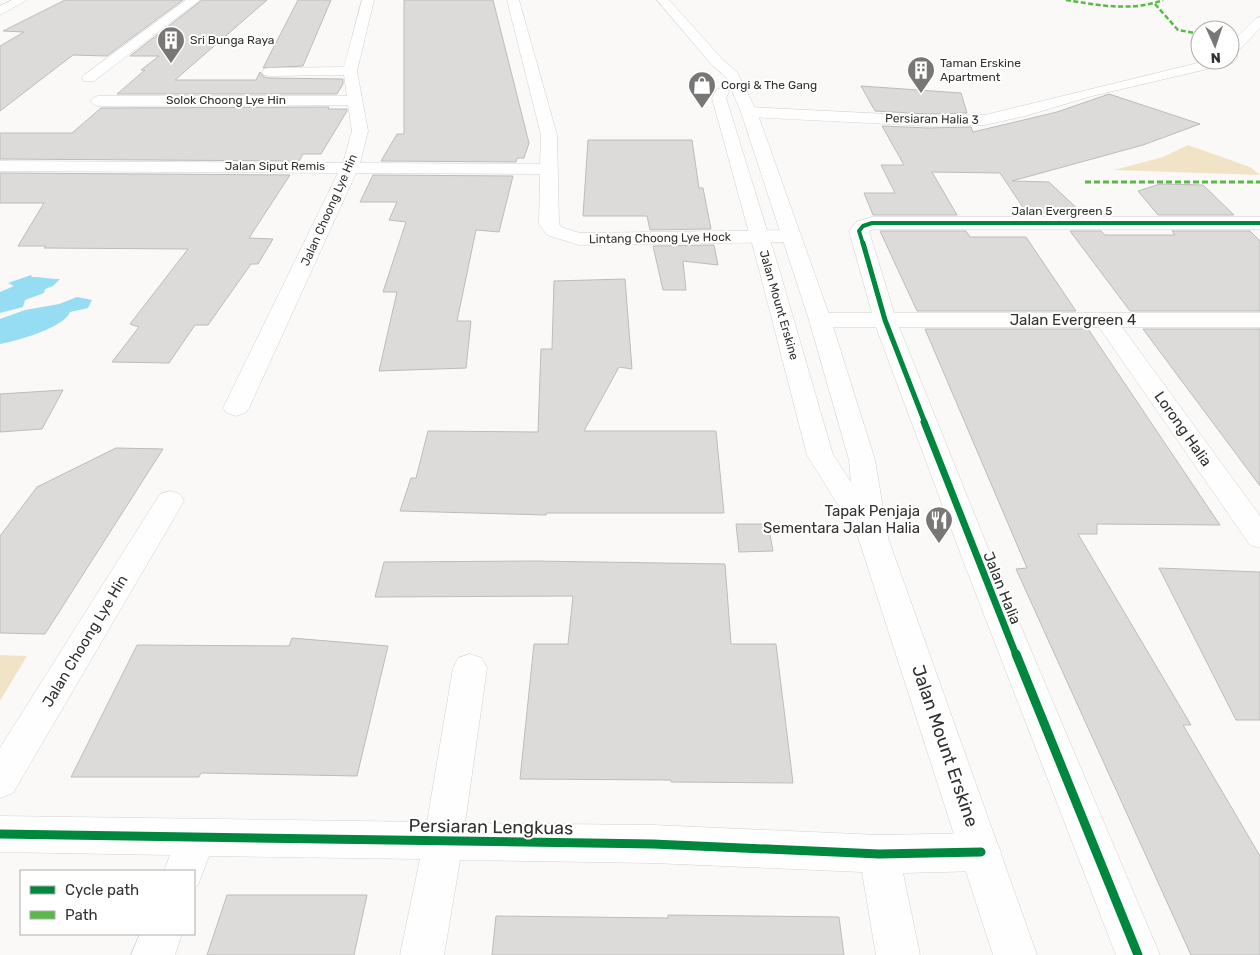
<svg xmlns="http://www.w3.org/2000/svg" width="1260" height="955" font-family="Rubik,sans-serif">
<rect width="100%" height="100%" fill="#fbf9f7"/>
<path fill="#f1e4c6" d="M 1188,145 L 1250,167 L 1260,175 L 1114,170 L 1163,157 Z
M 0,655 L 27,656 L 0,701 Z"/>
<path fill="#96dcf2" d="M 31,275 L 32,277 C 42,277 50,279 60,279 L 53,286 L 45,289 L 44,293 L 25,300 L 23,307 L 0,313 L 0,292 L 14,286 L 8,283 Z
M 77,297 L 92,300 L 88,308 L 70,312 C 64,328 16,341 0,344 L 0,319 L 25,310 L 59,304 Z"/>
<path fill="#dcdbda" stroke="#bdbcbb" d="M 65,0 L 183,0 L 107,56 L 73,55 L 0,111 L 0,46 L 24,32 L 3,31 Z
M 202,0 L 267,0 L 175,80 L 256,80 L 260,72 L 264,77 L 269,78 L 343,79 L 343,84 L 337,94 L 117,94 L 145,70 L 141,70 L 159,56 L 130,56 Z
M 298,0 L 331,0 L 303,66 L 263,68 Z
M 404,0 L 493,0 L 529,143 L 524,158 L 517,158 L 516,162 L 381,161 L 397,134 L 404,134 Z
M 861,86 L 961,93 L 967,113 L 928,114 L 875,111 Z
M 1109,94 L 1200,124 L 1143,145 L 1012,181 L 1049,182 L 1084,215 L 1059,215 L 1053,207 L 1041,215 L 1028,215 L 1000,173 L 932,172 L 957,215 L 873,215 L 864,193 L 895,193 L 881,165 L 904,165 L 882,126 L 928,128 L 971,127 L 973,132 L 1057,112 Z
M 329,107 L 328,109 L 347,109 L 347,111 L 321,154 L 303,154 L 299,161 L 0,159 L 0,133 L 72,133 L 101,108 Z
M 588,140 L 692,140 L 699,188 L 703,188 L 711,229 L 650,230 L 647,216 L 583,216 Z
M 0,173 L 290,175 L 249,238 L 273,239 L 258,264 L 251,264 L 208,325 L 195,325 L 169,363 L 112,362 L 139,327 L 130,324 L 188,249 L 44,248 L 46,246 L 18,246 L 44,203 L 0,203 Z
M 373,175 L 513,176 L 499,232 L 476,230 L 457,321 L 471,321 L 466,368 L 379,371 L 397,292 L 383,292 L 406,222 L 389,220 L 397,202 L 360,202 Z
M 1160,184 L 1203,185 L 1234,215 L 1158,215 L 1138,191 Z
M 880,231 L 966,231 L 970,237 L 1026,237 L 1076,311 L 917,311 Z
M 1070,231 L 1101,231 L 1105,235 L 1175,235 L 1172,231 L 1250,231 L 1260,241 L 1260,311 L 1130,311 Z
M 714,245 L 718,265 L 683,261 L 686,290 L 663,290 L 653,246 Z
M 625,279 L 632,369 L 619,367 L 584,431 L 716,431 L 724,513 L 547,513 L 546,515 L 400,511 L 411,478 L 416,478 L 428,431 L 538,432 L 541,349 L 552,349 L 554,281 Z
M 925,329 L 1088,329 L 1220,525 L 1097,524 L 1097,534 L 1078,534 L 1191,725 L 1183,725 L 1260,856 L 1260,955 L 1191,955 L 1016,569 L 1027,568 Z
M 1143,329 L 1260,329 L 1260,486 Z
M 63,390 L 42,429 L 0,432 L 0,394 Z
M 116,448 L 163,449 L 45,634 L 0,633 L 0,536 L 37,487 Z
M 736,524 L 768,524 L 773,551 L 739,552 Z
M 535,561 L 725,564 L 731,644 L 776,644 L 793,783 L 671,782 L 671,780 L 520,779 L 534,644 L 568,644 L 573,596 L 375,597 L 384,562 Z
M 1159,568 L 1260,572 L 1260,720 L 1236,720 Z
M 292,638 L 388,646 L 357,776 L 201,773 L 199,777 L 71,777 L 137,645 L 289,646 Z
M 227,895 L 367,895 L 354,955 L 207,955 Z
M 668,915 L 839,917 L 844,955 L 492,955 L 496,916 L 668,918 Z"/>
<g fill="none" stroke-linecap="round" stroke-linejoin="round">
<g stroke="#d2d1cf" stroke-width="1">
<path id="minor" d="M 186,0 L 200,0 L 94,81 L 84,81 L 82,78 L 84,75 Z
M 362,0 L 374,0 L 357,71 L 368,131 L 360,163 L 540,164 L 541,135 L 507,0 L 519,0 L 557,135 L 559,224 L 561,227 L 580,233 L 792,230 L 799,232 L 802,236 L 799,240 L 792,242 L 579,245 L 547,235 L 539,224 L 540,174 L 356,173 L 249,408 L 245,413 L 236,416 L 227,413 L 223,408 L 338,173 L 0,171 L 0,161 L 343,163 L 352,131 L 348,105 L 98,106 L 93,104 L 90,101 L 93,98 L 98,96 L 347,96 L 344,75 L 269,76 L 264,75 L 262,72 L 264,69 L 269,68 L 344,67 Z
M 1260,17 L 1260,28 L 1238,51 L 1237,58 L 1233,63 L 1092,96 L 1025,116 L 985,125 L 928,126 L 749,117 L 744,115 L 741,112 L 744,109 L 749,107 L 928,116 L 985,115 L 1210,60 L 1230,60 L 1230,44 L 1256,18 Z
M 872,217 L 1260,217 L 1260,229 L 874,229 L 869,231 L 894,313 L 1260,313 L 1260,327 L 1122,327 L 1260,516 L 1260,548 L 1250,545 L 1099,327 L 899,327 L 994,563 L 1160,955 L 1116,955 L 964,563 L 876,327 L 820,327 L 812,325 L 809,320 L 812,315 L 820,313 L 872,313 L 849,231 L 856,222 Z
M 170,491 L 180,494 L 184,501 L 13,793 L 0,798 L 0,748 L 160,494 Z
M 470,654 L 482,658 L 487,668 L 465,823 L 653,825 L 879,835 L 981,833 L 995,839 L 1001,852 L 995,865 L 981,871 L 903,873 L 920,955 L 876,955 L 862,872 L 653,863 L 460,860 L 444,955 L 400,955 L 420,859 L 209,856 L 198,885 L 194,887 L 194,871 L 164,871 L 170,855 L 0,852 L 0,816 L 427,822 L 453,668 L 458,658 Z
M 140,934 L 182,934 L 175,955 L 131,955 Z"/>
</g>
<g stroke="#d2d1cf" stroke-width="1">
<path id="secondary" d="M 657,0 L 669,0 L 722,59 L 737,72 L 757,112 L 831,320 L 875,460 L 888,538 L 1037,955 L 993,955 L 858,537 L 807,455 L 759,269 L 712,98 L 717,89 L 727,89 L 729,92 L 726,98 L 779,269 L 833,455 L 851,482 L 849,460 L 809,320 L 741,112 L 726,77 L 712,65 Z"/>
</g>
<g stroke="#d2d1cf" stroke-width="1">
<path id="primary" d="M 12,0 L 27,0 L 0,15 L 0,6 Z"/>
</g>
<use href="#minor" fill="#fefefe" fill-rule="evenodd"/>
<use href="#secondary" fill="#fefefe" fill-rule="evenodd"/>
<use href="#primary" fill="#fefefe" fill-rule="evenodd"/>
<path stroke="#58b947" stroke-width="2.5" stroke-dasharray="5 2.5" stroke-linecap="butt" d="M 1066,0 C 1098,5 1132,12 1163,0
M 1155,4 L 1178,30 L 1200,34"/>
<path stroke="#58b947" stroke-width="3" stroke-dasharray="6 3" stroke-linecap="butt" d="M 1085,182 L 1260,182"/>
<g stroke="#fff" stroke-width="5.5">
<path id="cycleway-far3" d="M 863,244 L 859,231 L 863,226 L 872,223 L 1260,223"/>
</g>
<g stroke="#fff" stroke-width="8">
<path id="cycleway-far2" d="M 863,243 L 885,320 L 925,423"/>
</g>
<g stroke="#fff" stroke-width="10">
<path id="cycleway-far1" d="M 924,422 L 1016,655"/>
</g>
<g stroke="#fff" stroke-width="12">
<path id="cycleway" d="M 1016,654 L 1138,955
M 0,834 L 653,844 L 879,854 L 981,852"/>
</g>
<use href="#cycleway-far3" stroke="#00873e" stroke-width="4"/>
<use href="#cycleway-far2" stroke="#00873e" stroke-width="5"/>
<use href="#cycleway-far1" stroke="#00873e" stroke-width="7"/>
<use href="#cycleway" stroke="#00873e" stroke-width="9"/>
</g>
<defs>
<g id="building-pin" transform="scale(1.4375)"><path d="M0 17L-7.5 6A9.5 9.5 0 1 1 7.5 6Z" fill="#787775" stroke="#fff"/><path d="M-4-6H4V6H1V3H-1V6H-4ZM-2.5-4.3h1.7v1.8h-1.7ZM.8-4.3h1.7v1.8H.8ZM-2.5-1h1.7V.8h-1.7ZM.8-1h1.7V.8H.8Z" fill="#fff"/></g>
<g id="shop-pin" transform="scale(1.4375)"><path d="M0 17L-7.5 6A9.5 9.5 0 1 1 7.5 6Z" fill="#787775" stroke="#fff"/><path d="M-5-2.5h2.3a2.7 3.5 0 0 1 5.4 0H5L5.5 6h-11ZM-1.5-2.5h3a1.5 2.3 0 0 0-3 0Z" fill="#fff"/></g>
<g id="restaurant-pin" transform="scale(1.4375)"><path d="M0 17L-7.5 6A9.5 9.5 0 1 1 7.5 6Z" fill="#787775" stroke="#fff"/><path d="M-5-6h1v4h1v-4h1v4h1v-4h1v5L-1.5 .5V6h-2V.5L-5-1ZM5-6V6H3V1.5H1.5Q1.5-4 5-6Z" fill="#fff"/></g>
</defs>
<g fill-rule="evenodd">
<use href="#building-pin" x="171" y="40"/>
<use href="#building-pin" x="921" y="70"/>
<use href="#shop-pin" x="702" y="85"/>
<use href="#restaurant-pin" x="939" y="520"/>
</g>
<g text-anchor="middle" stroke-width="4" stroke-linejoin="round" paint-order="stroke">
<g font-size="12" fill="#31312f" stroke="#fff" text-anchor="start">
<text x="190" y="44">Sri Bunga Raya</text>
<text x="940" y="67">Taman Erskine<tspan x="940" dy="14">Apartment</tspan></text>
<text x="721" y="89">Corgi &amp; The Gang</text>
</g>
<g font-size="12" fill="#31312f" stroke="#fff">
<text x="226" y="104">Solok Choong Lye Hin</text>
<text transform="translate(932 119) rotate(1)" y="4">Persiaran Halia 3</text>
<text x="275" y="170">Jalan Siput Remis</text>
<text transform="translate(329 210) rotate(-66)" y="4">Jalan Choong Lye Hin</text>
<text x="1062" y="215">Jalan Evergreen 5</text>
<text transform="translate(660 238) rotate(-1)" y="4">Lintang Choong Lye Hock</text>
<text transform="translate(779 305) rotate(74)" y="4">Jalan Mount Erskine</text>
</g>
<g font-size="15" fill="#31312f" stroke="#fff">
<text x="1073" y="325">Jalan Evergreen 4</text>
<text transform="translate(1183 429) rotate(55)" y="5">Lorong Halia</text>
<text transform="translate(1002 588) rotate(68)" y="5">Jalan Halia</text>
<text transform="translate(85 641) rotate(-59)" y="5">Jalan Choong Lye Hin</text>
</g>
<g font-size="15" fill="#31312f" stroke="#fff" text-anchor="end">
<text x="920" y="516">Tapak Penjaja<tspan x="920" dy="17">Sementara Jalan Halia</tspan></text>
</g>
<g font-size="18" fill="#31312f" stroke="#fff">
<text transform="translate(945 746) rotate(71)" y="6">Jalan Mount Erskine</text>
<text transform="translate(491 827) rotate(1)" y="6">Persiaran Lengkuas</text>
</g>
</g>
<rect x="20" y="870" width="175" height="65" fill="#ffffff" stroke="#adadac"/>
<rect x="30" y="886" width="25" height="8" fill="#00873e" stroke="#adadac"/>
<text x="65" y="895" font-size="15" fill="#31312f">Cycle path</text>
<rect x="30" y="911" width="25" height="8" fill="#58b947" stroke="#adadac"/>
<text x="65" y="920" font-size="15" fill="#31312f">Path</text>
<g transform="translate(1215 45) rotate(177)"><circle r="24" fill="#ffffff" stroke="#adadac"/>
<path d="M0-4L9 19L0 12L-9 19Z" fill="#787775"/>
<text y="-8" font-size="14" font-weight="bold" text-anchor="middle" fill="#31312f">N</text>
</g>
</svg>
